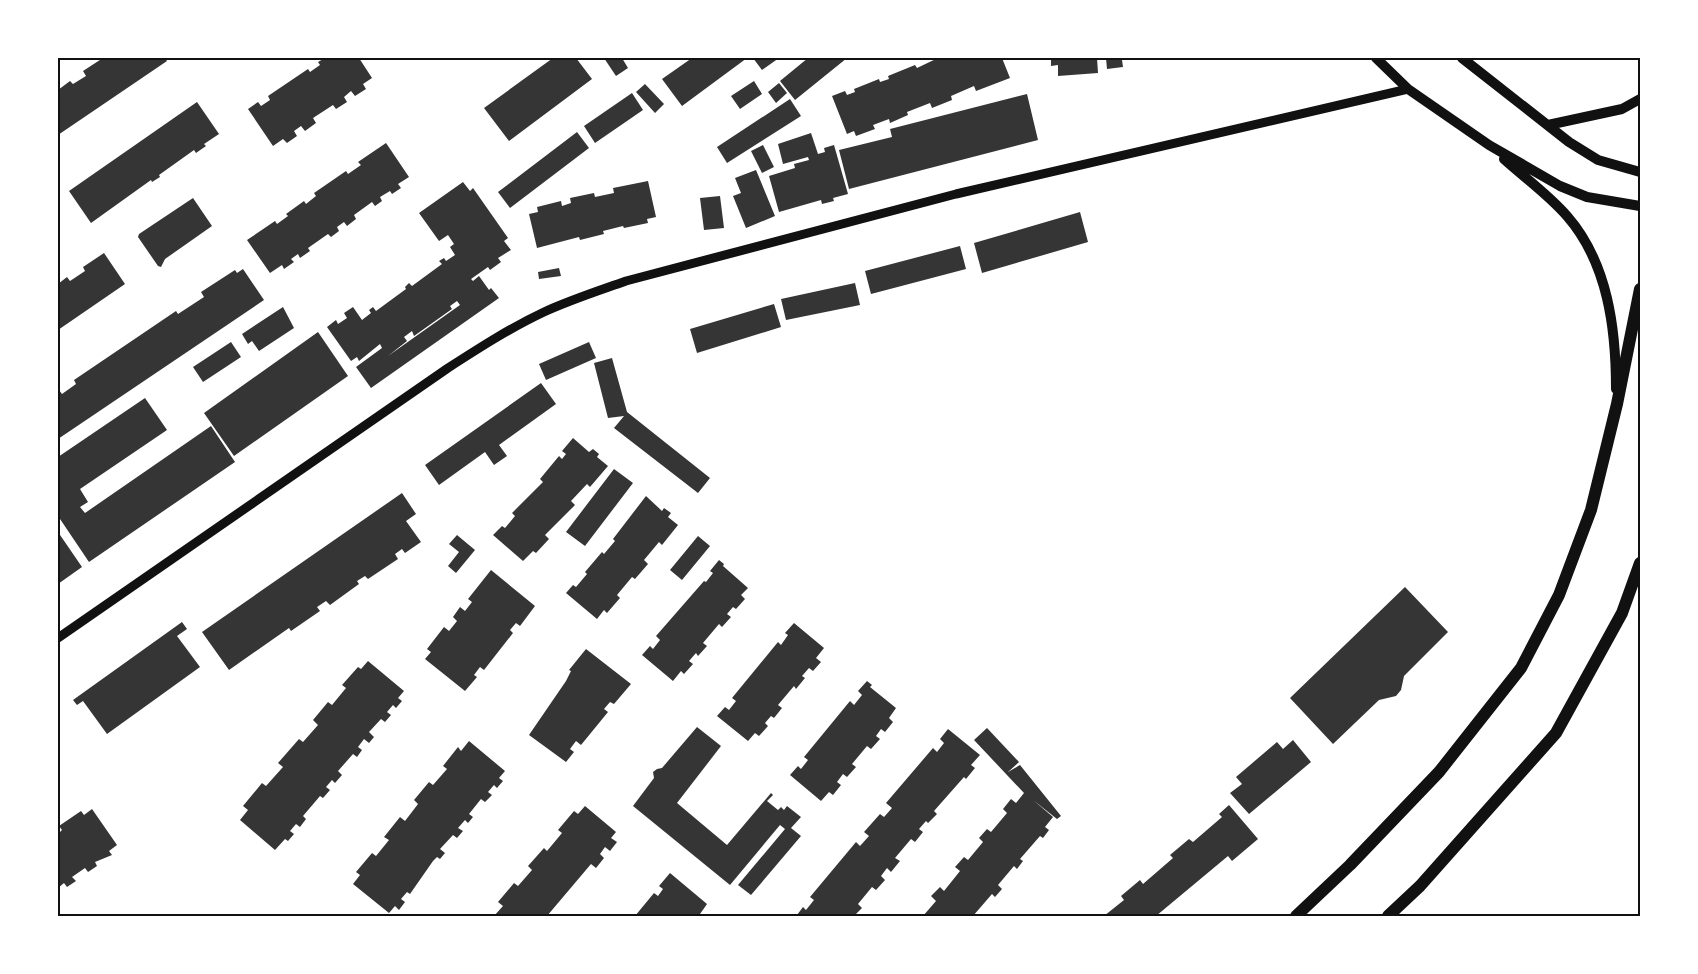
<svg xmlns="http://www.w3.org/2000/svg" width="1698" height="974" font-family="'Nunito Sans',sans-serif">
<rect width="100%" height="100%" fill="#fff"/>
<path fill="#353535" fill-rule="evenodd" d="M 103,58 L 165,58 L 167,61 L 58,135 L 58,90 L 70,81 L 73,84 L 86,76 L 83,71 Z
M 325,58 L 359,58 L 372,78 L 363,84 L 366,89 L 355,96 L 351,91 L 344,97 L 347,102 L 336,109 L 333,105 L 313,118 L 316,123 L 305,131 L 301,126 L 294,131 L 297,136 L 287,143 L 283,139 L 273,146 L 248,109 L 258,102 L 261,106 L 270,100 L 268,96 L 308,69 L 310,72 L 320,65 L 318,62 Z
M 553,58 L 576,58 L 592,79 L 509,141 L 484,108 Z
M 604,58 L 622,58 L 628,68 L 616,76 Z
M 692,58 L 706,58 L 708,60 L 712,58 L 747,58 L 682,106 L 662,79 Z
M 753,58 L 779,58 L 762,70 Z
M 808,58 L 847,58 L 795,100 L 780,81 Z
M 938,58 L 1002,58 L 1010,78 L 976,91 L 974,86 L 951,96 L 952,100 L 932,108 L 930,103 L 907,112 L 908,115 L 890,123 L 889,119 L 873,125 L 875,129 L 856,136 L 854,131 L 847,134 L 832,96 L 845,91 L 847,95 L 855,92 L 854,89 L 879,79 L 880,82 L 889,79 L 888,76 L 915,65 L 917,68 Z
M 1051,58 L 1097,58 L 1098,73 L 1058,76 L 1058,65 L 1051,66 Z
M 1106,58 L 1134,58 L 1134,59 L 1122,60 L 1123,67 L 1107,69 Z
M 754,81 L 762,94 L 740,109 L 731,96 Z
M 779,83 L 787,93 L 776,103 L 768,92 Z
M 645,84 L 664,104 L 655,113 L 636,92 Z
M 632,93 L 643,110 L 595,143 L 584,126 Z
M 1027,94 L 1038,140 L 849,189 L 839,150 L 892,137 L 890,129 Z
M 790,99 L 801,116 L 727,163 L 717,147 Z
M 197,102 L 219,134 L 204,144 L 206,146 L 196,153 L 194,150 L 159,175 L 160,177 L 152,182 L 151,180 L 91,223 L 69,191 Z
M 577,132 L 589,148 L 510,208 L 498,192 Z
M 811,133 L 818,154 L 825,152 L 824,148 L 834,145 L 848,194 L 833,198 L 834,201 L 822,204 L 821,200 L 779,212 L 769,176 L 795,168 L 794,164 L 809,160 L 808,157 L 783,164 L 778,144 Z
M 386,143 L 409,177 L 398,184 L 401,188 L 392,194 L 390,191 L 380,197 L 382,201 L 375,206 L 372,202 L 354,215 L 356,219 L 347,226 L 344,222 L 337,227 L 339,231 L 331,237 L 328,234 L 308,248 L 310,251 L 300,258 L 298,254 L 291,259 L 294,262 L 284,269 L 282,265 L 270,273 L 247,240 L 275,221 L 277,224 L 288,216 L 286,214 L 304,201 L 306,204 L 316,196 L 314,193 L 346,171 L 348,174 L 361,165 L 358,162 Z
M 763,145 L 774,167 L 762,173 L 751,151 Z
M 756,170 L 775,216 L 746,228 L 733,196 L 741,193 L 735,178 Z
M 648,181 L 656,217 L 647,219 L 648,223 L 624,228 L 623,226 L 603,231 L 604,234 L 580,240 L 579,237 L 537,248 L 529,214 L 538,212 L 537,207 L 561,201 L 562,206 L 571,203 L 570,198 L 594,193 L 595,197 L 614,193 L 613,188 Z
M 463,182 L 470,191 L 473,188 L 508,238 L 504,241 L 511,250 L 498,258 L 501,262 L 490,270 L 488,267 L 471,279 L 473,281 L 479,276 L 489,290 L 491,288 L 499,298 L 371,388 L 356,367 L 382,348 L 380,344 L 359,361 L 357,357 L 351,361 L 327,327 L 336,320 L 338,324 L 347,318 L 344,313 L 353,307 L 362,320 L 371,313 L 369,310 L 373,307 L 376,311 L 406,289 L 405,287 L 409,283 L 412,286 L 442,264 L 439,261 L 444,258 L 446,261 L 455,255 L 450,247 L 454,244 L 448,235 L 439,241 L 419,213 ZM 457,301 L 460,305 L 388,356 L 407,341 L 404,337 L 412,331 L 414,336 L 452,309 L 450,306 Z
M 720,196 L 724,228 L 704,230 L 700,198 Z
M 193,198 L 212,226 L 165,259 L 161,267 L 158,266 L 138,237 L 139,234 Z
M 1080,212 L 1088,242 L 982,273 L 974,243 Z
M 960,246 L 966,269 L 871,294 L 865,271 Z
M 104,253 L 125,284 L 58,330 L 58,284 L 67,277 L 70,281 L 85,271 L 83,267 Z
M 559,268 L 561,276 L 539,279 L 538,272 Z
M 243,269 L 264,300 L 58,439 L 58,391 L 59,390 L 62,394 L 76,384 L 74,380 L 176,311 L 178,314 L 204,297 L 201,292 L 235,270 L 237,273 Z
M 855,283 L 860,305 L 786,320 L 781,299 Z
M 774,304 L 781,327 L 697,353 L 690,329 Z
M 283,307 L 294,328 L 259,351 L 252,341 L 248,344 L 242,334 Z
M 318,332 L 348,376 L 234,456 L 204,413 Z
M 231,342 L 241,357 L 203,382 L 193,367 Z
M 589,342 L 596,358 L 546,380 L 539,364 Z
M 612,358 L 627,412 L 710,478 L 698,493 L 614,428 L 624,416 L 608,418 L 594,363 Z
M 541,383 L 556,404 L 499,445 L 507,456 L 494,465 L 485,452 L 439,485 L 425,465 Z
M 145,398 L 167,430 L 80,489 L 88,502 L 80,507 L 85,513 L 211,426 L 235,462 L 89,562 L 58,516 L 58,457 Z
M 573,438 L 589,452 L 593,449 L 599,454 L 597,457 L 608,466 L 590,487 L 587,484 L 571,501 L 575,505 L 545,535 L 549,539 L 536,553 L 533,551 L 523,561 L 493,535 L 502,526 L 505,528 L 515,516 L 512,513 L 543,482 L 540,479 L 559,456 L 562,459 L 566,454 L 562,451 Z
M 614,469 L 633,483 L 585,546 L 566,532 Z
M 402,493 L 416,514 L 406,521 L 421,542 L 405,553 L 402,549 L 395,554 L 398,559 L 368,579 L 365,576 L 357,581 L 359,584 L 330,605 L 326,601 L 317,607 L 320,611 L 291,631 L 289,628 L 229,670 L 202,632 Z
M 646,496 L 662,511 L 664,508 L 671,513 L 668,517 L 678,525 L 662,545 L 659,542 L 644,560 L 648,564 L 635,579 L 632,577 L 617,595 L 620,598 L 607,613 L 604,610 L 597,619 L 566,593 L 573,585 L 576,587 L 587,574 L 585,572 L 602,552 L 604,554 L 615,541 L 613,539 Z
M 58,532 L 82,567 L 58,584 Z
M 457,535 L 475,550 L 456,573 L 448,566 L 459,552 L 449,544 Z
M 698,536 L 710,546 L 682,580 L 670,570 Z
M 719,560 L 724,564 L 723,566 L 748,588 L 741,595 L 745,599 L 736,609 L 733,607 L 727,614 L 731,617 L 722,627 L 719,624 L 703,643 L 707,646 L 698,656 L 696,653 L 689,661 L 693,664 L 684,674 L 681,671 L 673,681 L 642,655 L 650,646 L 653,649 L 660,640 L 656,636 L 704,581 L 706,582 L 713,573 L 710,571 Z
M 491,570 L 535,606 L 520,626 L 516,623 L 510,630 L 513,633 L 484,670 L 480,667 L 474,675 L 477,677 L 465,691 L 425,659 L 431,652 L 427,649 L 444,627 L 449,631 L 457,621 L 453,617 L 460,607 L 465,611 L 472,602 L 468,599 Z
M 1405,587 L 1448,632 L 1404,676 L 1401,690 L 1396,696 L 1379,700 L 1333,744 L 1290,698 Z
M 182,622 L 187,629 L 177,636 L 200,667 L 107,734 L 83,701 L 77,705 L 73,700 Z
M 794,623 L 824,648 L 816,658 L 821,662 L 813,671 L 809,668 L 802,676 L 805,678 L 796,689 L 794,686 L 778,705 L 782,708 L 774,718 L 771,716 L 765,723 L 768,726 L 759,736 L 755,733 L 748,741 L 717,716 L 725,707 L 729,710 L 736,701 L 732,698 L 778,642 L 781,645 L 788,635 L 785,633 Z
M 586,649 L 631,684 L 614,704 L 610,702 L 604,709 L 608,712 L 581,745 L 576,741 L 570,749 L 574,752 L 566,762 L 529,735 L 566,681 L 571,671 L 569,670 Z
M 368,661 L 404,691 L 398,698 L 402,701 L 396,708 L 393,705 L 387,712 L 391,715 L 385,722 L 381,719 L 369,732 L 374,737 L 369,743 L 364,739 L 358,747 L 362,750 L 357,757 L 353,754 L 338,771 L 342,775 L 335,783 L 332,780 L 326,787 L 330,790 L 323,798 L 320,796 L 303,816 L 306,819 L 300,827 L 296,824 L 290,831 L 294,834 L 288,841 L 285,839 L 275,850 L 240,820 L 248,810 L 243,806 L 262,783 L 266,786 L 283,767 L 278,763 L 299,739 L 303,742 L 318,725 L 313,720 L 328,702 L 332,705 L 346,688 L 342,685 L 358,667 L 361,669 Z
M 867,681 L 872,685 L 870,687 L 896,708 L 889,718 L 893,722 L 885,732 L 881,729 L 876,736 L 880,739 L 871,749 L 867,746 L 852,764 L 856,767 L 847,777 L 843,774 L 837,782 L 841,785 L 833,795 L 829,792 L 821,801 L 790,775 L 798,766 L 801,769 L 808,760 L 804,757 L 850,701 L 854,705 L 862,695 L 858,691 Z
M 697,727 L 721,746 L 677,803 L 727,845 L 771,793 L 773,795 L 767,801 L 778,810 L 781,807 L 784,810 L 787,806 L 801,817 L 791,828 L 801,836 L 751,895 L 738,885 L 785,829 L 780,825 L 730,885 L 633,806 L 654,778 L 653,772 L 657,769 L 662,768 Z
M 987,728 L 1019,762 L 1008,772 L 1020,765 L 1061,816 L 1057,819 L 1033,800 L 1053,817 L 1045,827 L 1049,830 L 1043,838 L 1040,836 L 1020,859 L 1023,861 L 1017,869 L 1014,866 L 998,885 L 1002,889 L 995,897 L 992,894 L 973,916 L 923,916 L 936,901 L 931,896 L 940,887 L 944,891 L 960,871 L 955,867 L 964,857 L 968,860 L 983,842 L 979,838 L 987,829 L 991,832 L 1007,813 L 1003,809 L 1011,799 L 1016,803 L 1024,793 L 974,740 Z
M 948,729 L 980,755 L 971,765 L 975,768 L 966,779 L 964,777 L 934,811 L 937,814 L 928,823 L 926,821 L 919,829 L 923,832 L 915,842 L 911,839 L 895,858 L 900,861 L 891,872 L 887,868 L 881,876 L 885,880 L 876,890 L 872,887 L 858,904 L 862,908 L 854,916 L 799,916 L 797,915 L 803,907 L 806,910 L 814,900 L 810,897 L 856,842 L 860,846 L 869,836 L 864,832 L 880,814 L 884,817 L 892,808 L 886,803 L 933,748 L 937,752 L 944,743 L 940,739 Z
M 1293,740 L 1311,762 L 1249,814 L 1230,793 L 1242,784 L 1236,777 L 1277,742 L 1283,749 Z
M 469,741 L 505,771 L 499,778 L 503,781 L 497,788 L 494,785 L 488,792 L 492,795 L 485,802 L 481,799 L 469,814 L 473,817 L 468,823 L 465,820 L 458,828 L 463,831 L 457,838 L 453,835 L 440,849 L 445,853 L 440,859 L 437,857 L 433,861 L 410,894 L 407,892 L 401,899 L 405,902 L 399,910 L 395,906 L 389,913 L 353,884 L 360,875 L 356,872 L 372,853 L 376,856 L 389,840 L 384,837 L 400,817 L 405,821 L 418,804 L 414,800 L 429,782 L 433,785 L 447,769 L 443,766 L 458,747 L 461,751 Z
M 1229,805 L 1258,839 L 1232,861 L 1228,856 L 1156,916 L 1104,916 L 1124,900 L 1121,896 L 1140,880 L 1143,884 L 1173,858 L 1170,855 L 1189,839 L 1193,842 L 1222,817 L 1219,814 Z
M 585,806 L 616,832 L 611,838 L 617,842 L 610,851 L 605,847 L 600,854 L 604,858 L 596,868 L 591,864 L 547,916 L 494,916 L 503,906 L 498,902 L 514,883 L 518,886 L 532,870 L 528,866 L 544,848 L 547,851 L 562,833 L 558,830 L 574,811 L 578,814 Z
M 92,809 L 117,845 L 109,851 L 112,855 L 95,862 L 97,866 L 88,872 L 85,868 L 72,877 L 76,881 L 67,887 L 64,883 L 58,888 L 58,834 L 62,830 L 59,826 L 81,811 L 84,815 Z
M 670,873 L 707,904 L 700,914 L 704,916 L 635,916 L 654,893 L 658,896 L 663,889 L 659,886 Z"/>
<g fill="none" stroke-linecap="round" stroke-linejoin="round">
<path stroke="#111" stroke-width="9" d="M 58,638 L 448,368 C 479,348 510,328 544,312 C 570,300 598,291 626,281 L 956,194 L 1408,89"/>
<path stroke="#111" stroke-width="10" d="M 1376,58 L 1408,89 L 1489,145 L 1560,186 L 1587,197 L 1640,206
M 1462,58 L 1569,142 L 1598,160 L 1640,172
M 1548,125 L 1622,109 L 1640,99
M 1504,159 C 1525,178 1549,195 1567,216 C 1608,263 1616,329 1616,389"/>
<path stroke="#111" stroke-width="12" d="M 1296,916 L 1350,865 L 1439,772 L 1521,668 L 1559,595 L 1591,510 L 1617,404 L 1640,289
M 1388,916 L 1420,886 L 1556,733 L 1622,613 L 1640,563"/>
</g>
<rect width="1698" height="974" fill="none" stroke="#ffffff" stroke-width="118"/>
<rect x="59" y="59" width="1580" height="856" fill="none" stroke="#111" stroke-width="2"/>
</svg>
